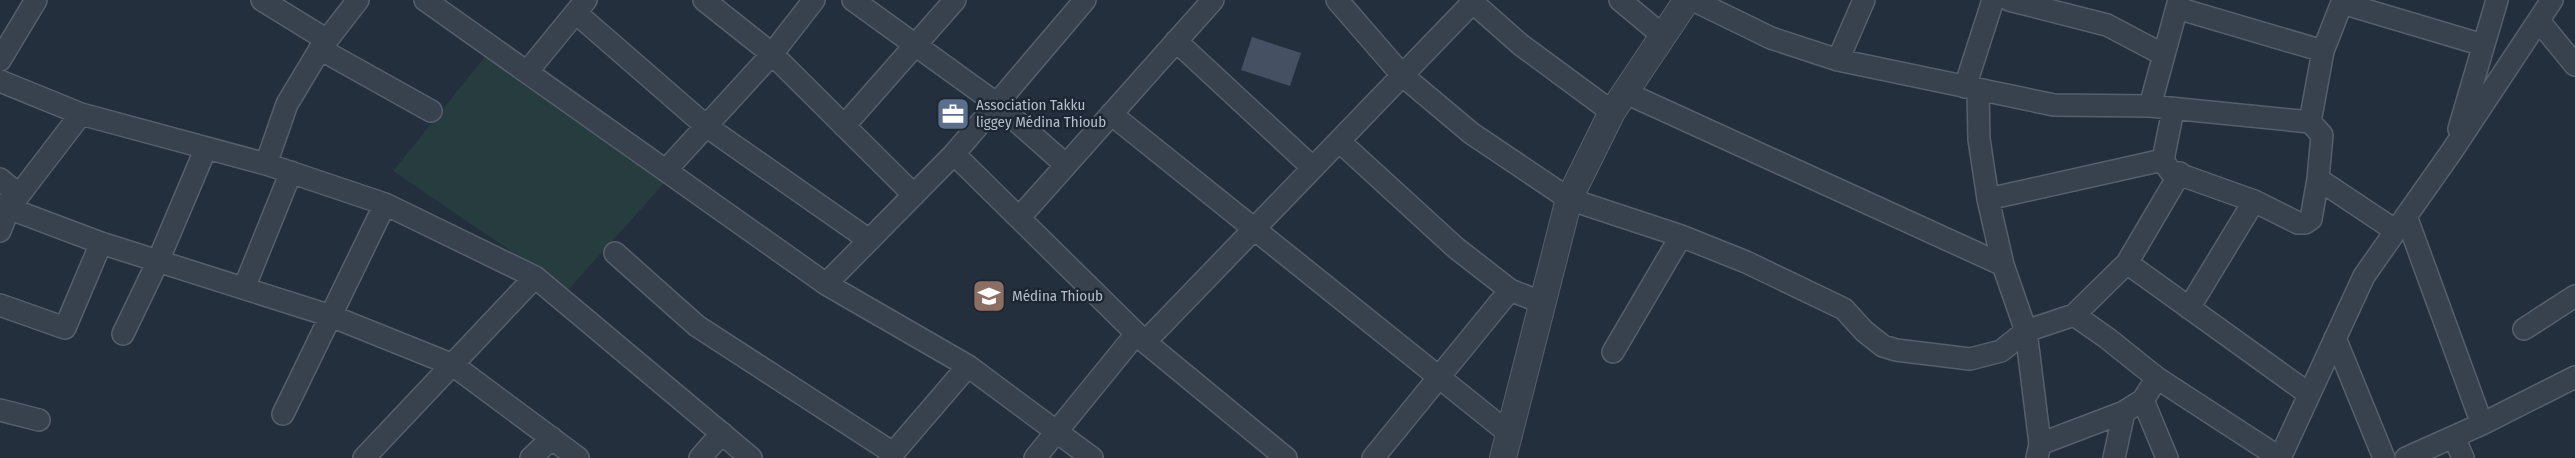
<svg xmlns="http://www.w3.org/2000/svg" width="2575" height="458" font-family="'Fira Sans Condensed',sans-serif">
<rect width="100%" height="100%" fill="#242f3e"/>
<path fill="#263c3f" d="M 488,53 L 667,180 L 568,290 L 393,171 Z"/>
<path fill="#455162" d="M 1252,37 L 1301,53 L 1290,86 L 1241,70 Z"/>
<g fill="none" stroke-linecap="round" stroke-linejoin="round">
<g stroke="#565f6c" stroke-width="24">
<path id="minor" d="M 262,0 L 327,40
M 425,0 L 826,284 L 968,366 L 1092,458
M 704,0 L 772,54 L 914,195
M 853,0 L 997,104 L 1066,165
M 1337,0 L 1402,75 L 1471,133 L 1569,199 L 1681,236 L 1746,262 L 1844,309 L 1864,331 L 1883,346 L 1896,350 L 1970,359 L 2001,351 L 2026,331 L 2074,315 L 2127,263 L 2180,173
M 1470,0 L 1521,45 L 1612,112
M 1620,0 L 1662,35
M 1693,0 L 1771,38 L 1838,60 L 2054,105 L 2150,106 L 2310,122 L 2322,135 L 2318,179 L 2311,219 L 2305,223 L 2298,223 L 2254,201 L 2170,171 L 2163,160 L 2173,110
M 2009,0 L 2107,25 L 2164,55
M 2342,3 L 2483,45
M 2177,8 L 2323,51
M 576,13 L 706,126 L 869,240
M 2539,21 L 2575,65
M 1176,41 L 1313,168
M 320,49 L 431,111
M 0,60 L 36,0
M 1838,60 L 1864,0
M 527,72 L 586,0
M 0,81 L 81,114 L 266,164 L 385,204 L 535,277 L 751,458
M 1965,87 L 1993,0
M 1978,90 L 1979,139 L 1988,199 L 2003,265 L 2026,331 L 2040,444 L 2037,458
M 1624,92 L 2003,265
M 2150,106 L 2179,0
M 1111,114 L 1511,435
M 2310,122 L 2323,51 L 2343,0
M 844,126 L 955,0
M 2459,129 L 2497,0
M 1339,141 L 1456,248 L 1510,290 L 1543,303
M 954,154 L 1145,342 L 1286,458
M 266,164 L 287,104 L 320,49 L 358,0
M 666,170 L 772,54 L 814,0
M 0,179 L 19,195
M 2318,179 L 2396,231
M 1988,199 L 2163,160
M 0,205 L 101,243 L 331,316 L 453,365 L 578,458
M 2406,216 L 2482,424
M 1019,218 L 1213,0
M 0,231 L 9,208 L 81,114
M 615,253 L 697,326 L 893,453
M 2127,263 L 2309,394
M 826,284 L 954,154 L 1085,0
M 244,288 L 291,172
M 0,305 L 65,328 L 101,243
M 2189,308 L 2254,201
M 2074,315 L 2107,338 L 2157,378 L 2280,458
M 2524,329 L 2575,296
M 123,334 L 158,261 L 206,148
M 2335,338 L 2384,458
M 1145,342 L 1475,0
M 1613,352 L 1681,236
M 2143,400 L 2167,458
M 0,410 L 39,420
M 283,414 L 385,204
M 2454,437 L 2463,458
M 2040,444 L 2124,412 L 2143,400 L 2157,378
M 364,458 L 535,277
M 531,458 L 552,438
M 700,458 L 722,433
M 889,458 L 968,366
M 1035,458 L 1136,334
M 1373,458 L 1510,290
M 2114,458 L 2124,412
M 2280,458 L 2364,276 L 2452,151 L 2552,0
M 2406,458 L 2482,424 L 2575,377"/>
</g>
<g stroke="#565f6c" stroke-width="28">
<path id="tertiary" d="M 1503,458 L 1569,199 L 1612,112 L 1687,0"/>
</g>
<use href="#minor" stroke="#38414e" stroke-width="21"/>
<use href="#tertiary" stroke="#38414e" stroke-width="26"/>
</g>
<defs>
<g id="office-square" transform="scale(1.725)"><rect x="-9" y="-9" width="18" height="18" rx="4" fill="#5c6f8a" stroke="#1d2633"/><path d="M-6-3h4V-5.5h4V-3h4V5H-6ZM-1-4.5V-3h2v-1.5ZM-6 0V1H6V0Z" fill="#fff"/></g>
<g id="school-square" transform="scale(1.725)"><rect x="-9" y="-9" width="18" height="18" rx="4" fill="#8d6e63" stroke="#1d2633"/><path d="M0-5L7-2L0 1L-7-2ZM-4 1L0 2.5L4 1V4Q0 6-4 4Z" fill="#fff"/></g>
</defs>
<g fill-rule="evenodd">
<use href="#office-square" x="953" y="114"/>
<use href="#school-square" x="989" y="296"/>
</g>
<g text-anchor="middle" stroke-width="5" stroke-linejoin="round" paint-order="stroke">
<g font-size="15" fill="#b4bcc9" stroke="#1d2633" text-anchor="start">
<text x="976" y="110">Association Takku<tspan x="976" dy="17">liggey Médina Thioub</tspan></text>
<text x="1012" y="301">Médina Thioub</text>
</g>
</g>
</svg>
